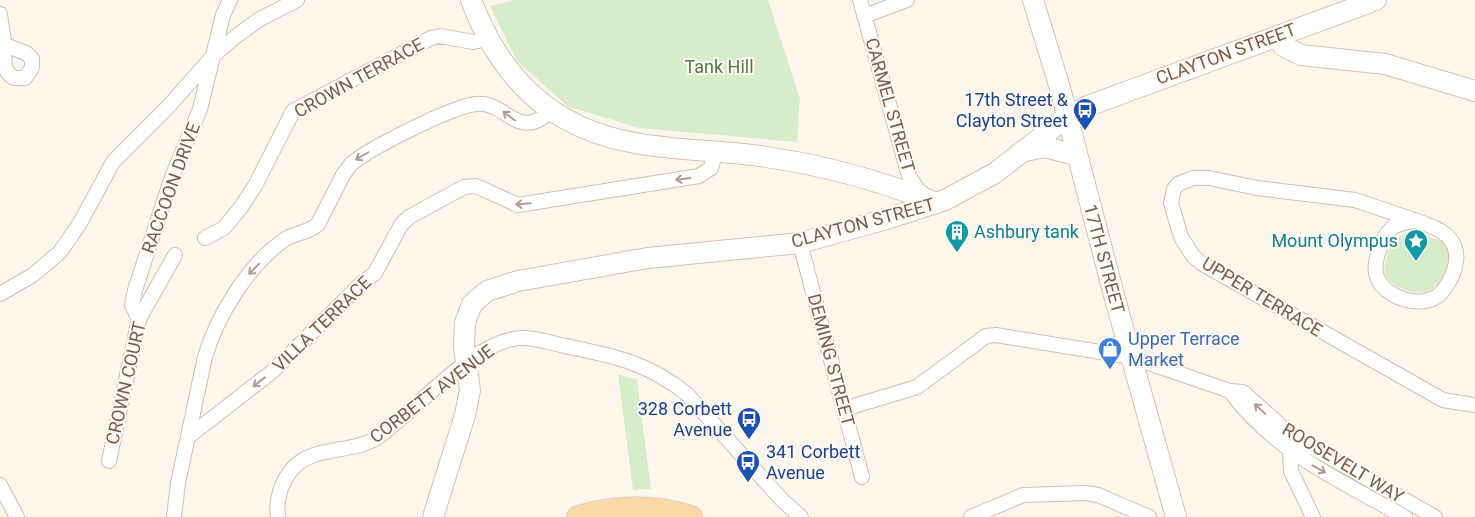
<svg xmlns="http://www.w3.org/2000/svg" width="1475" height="517" font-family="Roboto,sans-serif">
<rect width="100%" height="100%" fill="#fdf6ec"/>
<path fill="#d8ecc9" d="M 515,0 L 768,0 L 800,99 L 797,142 L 638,128 L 567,106 L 517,61 L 490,6 Z
M 1412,231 L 1442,241 L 1449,252 C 1450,264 1443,283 1432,290 C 1419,297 1388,288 1385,273 C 1383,265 1387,257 1389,250 C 1394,238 1399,234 1412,231 Z
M 618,374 L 637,380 L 651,489 L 633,490 Z"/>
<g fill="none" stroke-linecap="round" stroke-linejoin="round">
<g stroke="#d1beb0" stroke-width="16">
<path id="street" d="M 860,0 L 909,176 L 918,190 L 928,197
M 0,14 C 1,23 3,33 4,42 C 6,56 0,70 14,78 L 25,78 L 32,68 L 32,59 L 26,53 L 5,45
M 864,16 L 907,0
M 1414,221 C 1444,228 1466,242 1452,276 C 1449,282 1445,290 1439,295 C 1422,309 1385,299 1377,277 C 1372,264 1382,236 1392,228 C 1399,223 1406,222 1414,221 Z
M 1423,223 L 1355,200 L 1257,188 L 1209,178 L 1193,178 L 1178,184 L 1174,189 L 1171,203 L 1181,237 L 1193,256 L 1201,263 L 1443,400 L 1475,405
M 205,238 L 224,228 L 242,206 L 256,184 L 293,111 L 431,38 L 440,36 L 473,42 L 488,39
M 800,243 L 862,477
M 0,294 L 33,275 L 60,252 L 80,223 L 113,162 L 167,108 L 214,55 L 235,37 L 260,19 L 297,0
M 139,319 L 132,305 L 135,290 L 172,177 L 200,109 L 223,15 L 230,0
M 1230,391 C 1273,451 1343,482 1405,517
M 844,409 L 917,387 L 986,336 L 996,335 L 1131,357 L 1230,391 L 1243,392 L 1292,436 L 1435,517
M 188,437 L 273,371 L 361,284 L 375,273 L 401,225 L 409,217 L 464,187 L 476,186 L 518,205 L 699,176 L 711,168 L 716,151
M 1290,452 L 1291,471 L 1313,517
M 109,461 L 139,319 L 175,255
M 0,485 L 17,517
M 174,517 L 178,483 L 205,357 C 217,316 248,265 284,240 C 294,233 309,233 318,224 L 343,175 L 351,164 C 370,148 453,106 476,104 C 500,101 513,128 533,122 C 540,120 546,115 553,111
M 278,517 C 275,499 282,481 293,468 C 314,445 353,454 378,437 C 416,411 473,341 520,338 C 535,337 551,343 565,346 C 614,356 647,362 687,394 L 782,500 L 801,517
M 971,517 L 1023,495 L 1086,493 L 1098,495 L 1149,517"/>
</g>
<g stroke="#d6c0b0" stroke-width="22">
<path id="secondary" d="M 471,0 C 499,75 549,127 630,142 C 674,151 721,150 766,157 C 823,165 880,181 934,202
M 1033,0 L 1060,88 L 1115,299 L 1176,517
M 1279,35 L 1283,46 L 1301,55 L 1385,64 L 1475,91
M 1025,151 L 1045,147 L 1076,155
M 433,517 L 465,415 L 470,390 L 464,347 L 465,323 L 472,304 L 487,291 L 518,281 L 648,258 L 800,243 L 890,218 L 945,200 L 995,173 L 1067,117 L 1088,106 L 1376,0"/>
</g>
<g stroke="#dad1cd" stroke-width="24">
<path id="primary" d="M 578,517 C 616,506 654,505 691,517"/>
</g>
<use href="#street" stroke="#fff" stroke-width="14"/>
<use href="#secondary" stroke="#fff" stroke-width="20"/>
<use href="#primary" stroke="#fbd9a5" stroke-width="22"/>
</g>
<defs><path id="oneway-shaft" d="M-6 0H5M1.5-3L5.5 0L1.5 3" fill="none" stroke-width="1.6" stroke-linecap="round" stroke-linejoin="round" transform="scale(1.25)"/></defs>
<g stroke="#af9d94">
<use href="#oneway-shaft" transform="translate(509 116) rotate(-143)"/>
<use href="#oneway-shaft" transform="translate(362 156) rotate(150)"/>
<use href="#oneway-shaft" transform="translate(683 179) rotate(173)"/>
<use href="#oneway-shaft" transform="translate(523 204) rotate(175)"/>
<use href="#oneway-shaft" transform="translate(254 269) rotate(134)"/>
<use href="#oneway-shaft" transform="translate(259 382) rotate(142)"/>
<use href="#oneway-shaft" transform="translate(1260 409) rotate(-137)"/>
<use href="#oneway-shaft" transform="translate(1319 469) rotate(29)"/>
</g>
<defs>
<g id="bus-pin" transform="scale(1.25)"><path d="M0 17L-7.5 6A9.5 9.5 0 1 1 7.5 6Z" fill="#1a4fb4" stroke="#fffaf3"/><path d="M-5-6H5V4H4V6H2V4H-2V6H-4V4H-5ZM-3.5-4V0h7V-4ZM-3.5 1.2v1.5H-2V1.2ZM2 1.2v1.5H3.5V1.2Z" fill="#fff"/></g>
<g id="building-pin" transform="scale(1.25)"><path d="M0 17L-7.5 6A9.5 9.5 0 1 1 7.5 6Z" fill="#0f9aa8" stroke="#fffaf3"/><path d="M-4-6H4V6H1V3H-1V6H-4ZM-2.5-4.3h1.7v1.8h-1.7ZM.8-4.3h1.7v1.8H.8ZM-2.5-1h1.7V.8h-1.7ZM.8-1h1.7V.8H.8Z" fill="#fff"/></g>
<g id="sight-pin" transform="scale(1.25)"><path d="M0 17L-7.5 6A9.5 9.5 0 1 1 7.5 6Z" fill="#0f9aa8" stroke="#fffaf3"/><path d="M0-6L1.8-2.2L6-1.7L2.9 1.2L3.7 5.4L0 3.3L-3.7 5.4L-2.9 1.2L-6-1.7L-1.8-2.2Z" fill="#fff"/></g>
<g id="shop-pin" transform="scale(1.25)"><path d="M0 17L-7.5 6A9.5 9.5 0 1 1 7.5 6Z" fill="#3f7fe0" stroke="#fffaf3"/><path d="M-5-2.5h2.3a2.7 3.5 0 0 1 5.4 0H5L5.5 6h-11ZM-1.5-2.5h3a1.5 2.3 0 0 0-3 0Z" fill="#fff"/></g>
</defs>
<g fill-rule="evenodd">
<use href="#bus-pin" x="1085" y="110"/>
<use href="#building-pin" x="957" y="232"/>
<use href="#sight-pin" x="1416" y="241"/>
<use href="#shop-pin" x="1110" y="349"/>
<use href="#bus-pin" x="749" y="419"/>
<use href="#bus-pin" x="748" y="462"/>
</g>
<g text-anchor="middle" stroke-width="4" stroke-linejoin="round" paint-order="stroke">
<g font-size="18" fill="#7a5c4d" stroke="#fffaf3">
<text transform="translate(1226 54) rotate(-20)" y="6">CLAYTON STREET</text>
<text transform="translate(359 78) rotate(-29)" y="6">CROWN TERRACE</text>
<text transform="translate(890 105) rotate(74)" y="6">CARMEL STREET</text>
<text transform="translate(171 188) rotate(-70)" y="6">RACCOON DRIVE</text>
<text transform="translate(863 223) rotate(-15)" y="6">CLAYTON STREET</text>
<text transform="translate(1104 259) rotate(75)" y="6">17TH STREET</text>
<text transform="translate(1262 297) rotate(31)" y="6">UPPER TERRACE</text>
<text transform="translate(322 324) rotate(-44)" y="6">VILLA TERRACE</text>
<text transform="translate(831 360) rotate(75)" y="6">DEMING STREET</text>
<text transform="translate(126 383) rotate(-77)" y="6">CROWN COURT</text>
<text transform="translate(432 394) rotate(-37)" y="6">CORBETT AVENUE</text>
<text transform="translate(1343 463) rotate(31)" y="6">ROOSEVELT WAY</text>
</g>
<g font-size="18" fill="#537a41" stroke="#fffaf3">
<text x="719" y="73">Tank Hill</text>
</g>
<g font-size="18" fill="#164399" stroke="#fffaf3" text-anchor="end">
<text x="1068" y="106">17th Street &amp;<tspan x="1068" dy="21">Clayton Street</tspan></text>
<text x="732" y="415">328 Corbett<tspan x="732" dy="21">Avenue</tspan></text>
<text x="766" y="458" text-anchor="start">341 Corbett<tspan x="766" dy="21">Avenue</tspan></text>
</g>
<g font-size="18" fill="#0d838f" stroke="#fffaf3" text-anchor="start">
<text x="974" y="238">Ashbury tank</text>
<text x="1398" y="247" text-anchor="end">Mount Olympus</text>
</g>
<g font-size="18" fill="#366cbe" stroke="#fffaf3" text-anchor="start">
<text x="1128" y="345">Upper Terrace<tspan x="1128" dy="21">Market</tspan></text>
</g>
</g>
</svg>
